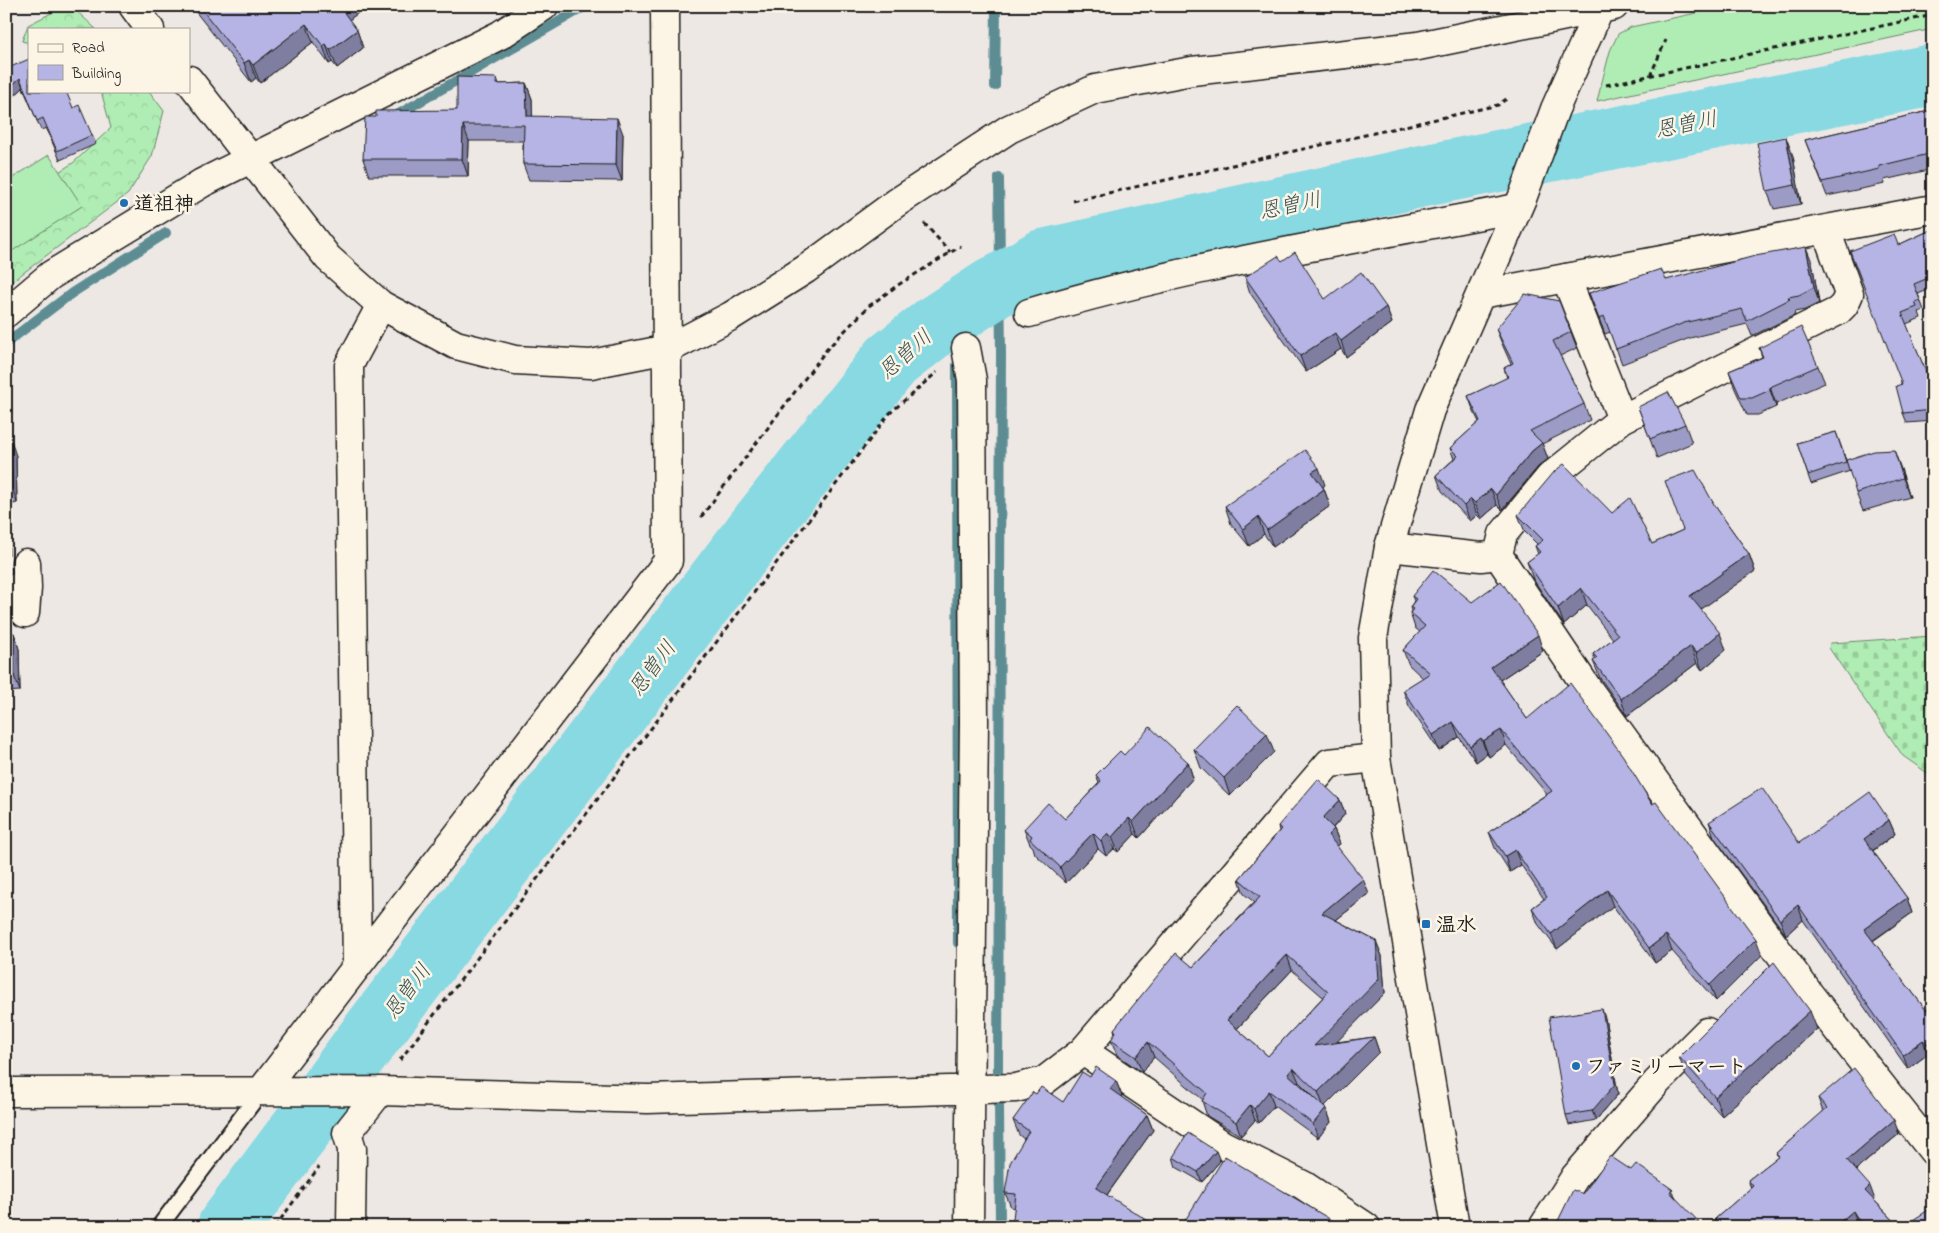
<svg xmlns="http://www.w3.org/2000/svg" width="1939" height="1233" font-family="'Indie Flower','Klee One',sans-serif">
<defs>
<pattern id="forest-crowns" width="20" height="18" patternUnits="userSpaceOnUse" patternTransform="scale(1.25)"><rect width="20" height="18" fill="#b0edb4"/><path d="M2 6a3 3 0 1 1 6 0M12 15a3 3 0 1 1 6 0" fill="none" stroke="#97cb9a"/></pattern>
<pattern id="cemetery-stones" width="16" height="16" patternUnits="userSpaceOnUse" patternTransform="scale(1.25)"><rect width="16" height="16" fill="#b0edb4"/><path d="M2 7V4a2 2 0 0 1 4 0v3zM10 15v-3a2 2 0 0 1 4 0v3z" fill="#97cb9a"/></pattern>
</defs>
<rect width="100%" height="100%" fill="#eee8e5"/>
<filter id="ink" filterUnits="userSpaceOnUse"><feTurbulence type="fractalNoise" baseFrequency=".02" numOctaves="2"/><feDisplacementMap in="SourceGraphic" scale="10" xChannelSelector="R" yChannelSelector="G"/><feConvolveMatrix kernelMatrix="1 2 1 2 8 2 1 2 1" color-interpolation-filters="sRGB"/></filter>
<g filter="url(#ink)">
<path fill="url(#forest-crowns)" stroke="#668468" d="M 65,6 L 71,6 L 96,29 L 29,29 L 29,43 L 22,41 L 28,25 Z
M 101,91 L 149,91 L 164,111 L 152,156 L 128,194 L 6,286 L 6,205 L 73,163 L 111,128 Z"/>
<path fill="url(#cemetery-stones)" stroke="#668468" d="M 1933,636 L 1933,777 L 1903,756 L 1829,648 L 1831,643 Z"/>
<path fill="#b0edb4" stroke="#668468" d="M 1729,6 L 1933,6 L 1933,29 L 1597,101 L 1610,51 L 1618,34 L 1631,27 Z
M 49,155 L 82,206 L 6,255 L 6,182 Z"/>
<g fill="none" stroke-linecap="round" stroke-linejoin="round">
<path stroke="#5d8d93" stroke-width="10" d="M 995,86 L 996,6
M 395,116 L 586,6
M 940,323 L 949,342
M 6,343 L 72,293 L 166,233
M 957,365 L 958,943
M 998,1072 L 1001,354 L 999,178
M 999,1102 L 1000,1227"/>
<path stroke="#88d9e2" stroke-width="62" d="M 228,1227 L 373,1032 L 761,525 L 891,361 L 934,327 L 992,289 L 1043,260 L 1423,176 L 1933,75"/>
<g stroke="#1c1c1c" stroke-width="19">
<path id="lane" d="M 159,1227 L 262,1090"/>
</g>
<g stroke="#1c1c1c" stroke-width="31">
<path id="street" d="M 1566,278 L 1622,419
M 6,313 L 51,275 L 202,183 L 500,35 L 544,6
M 1029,313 C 1188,265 1354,240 1517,208
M 966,348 L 972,380 L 974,721 L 969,1227
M 1389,547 L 1481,557 L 1498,555 L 1588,689 L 1810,995 L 1933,1151
M 1498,555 L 1503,534 L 1550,477 L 1622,419 L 1838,311 L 1844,305 L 1849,294 L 1826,230
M 26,563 L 27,588
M 6,589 L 27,588 L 25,613
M 357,966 L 349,365 L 381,305
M 1083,1051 L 1223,1145 L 1303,1185 L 1366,1227
M 262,1090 L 668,561 L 665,6
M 6,1092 L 380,1091 L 648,1099 L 1016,1088 L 1044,1081 L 1083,1051 L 1329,763 L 1376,758
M 351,1227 L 352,1149 L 347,1133 L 380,1091
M 1543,1227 L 1575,1177 L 1657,1082 L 1707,1032"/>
</g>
<g stroke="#1c1c1c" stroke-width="31">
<path id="secondary" d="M 133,6 L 150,29
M 189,80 L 328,258 L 381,305 L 456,345 L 515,360 L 591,364 L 668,349 L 731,316 L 806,269 L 896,203 L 1009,129 L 1095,89 L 1192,71 L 1418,46 L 1614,6
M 1481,294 L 1933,209
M 1455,1227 L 1376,758 L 1373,638 L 1389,547 L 1430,410 L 1523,196 L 1555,109 L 1601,6"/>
</g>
<path stroke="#1c1c1c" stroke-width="3" stroke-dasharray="5 4" stroke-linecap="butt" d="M 1650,76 L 1666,40
M 1606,85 L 1933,15
M 1073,201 L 1498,105 L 1509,97
M 924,223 L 950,252
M 701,517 L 827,349 L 869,306 L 898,285 L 961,246
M 400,1060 L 890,413 L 937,372
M 275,1227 L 319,1167"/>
<use href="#lane" stroke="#fcf5e5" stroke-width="15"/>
<use href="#street" stroke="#fcf5e5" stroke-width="28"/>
<use href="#secondary" stroke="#fcf5e5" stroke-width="28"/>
</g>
<path fill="#9c9bc5" stroke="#1c1c1c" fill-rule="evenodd" d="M 191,6 L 361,6 L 357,10 L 358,13 L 349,20 L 357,30 L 363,48 L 337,68 L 332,62 L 329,64 L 313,42 L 260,83 L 256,78 L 251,82 Z
M 738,6 L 744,6 L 744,14 L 741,14 Z
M 6,69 L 73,108 L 92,135 L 96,144 L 60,160 L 46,128 L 41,130 L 23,88 L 6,103 Z
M 497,78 L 499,84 L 526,83 L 532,99 L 532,117 L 623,134 L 622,181 L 529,180 L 523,164 L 523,141 L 469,141 L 468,176 L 369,176 L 363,159 L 376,117 L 457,110 Z
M 1933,110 L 1933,169 L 1884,180 L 1885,184 L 1827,196 L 1805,140 Z
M 1793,156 L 1801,204 L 1774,209 L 1767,191 Z
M 1933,229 L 1933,288 L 1918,294 L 1924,310 L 1919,312 L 1921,318 L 1906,324 L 1928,377 L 1933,376 L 1933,421 L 1907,423 L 1903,413 L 1901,384 L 1898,245 Z
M 1282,261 L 1325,299 L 1386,307 L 1392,323 L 1346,357 L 1341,349 L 1306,372 L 1250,293 L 1245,277 Z
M 1812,262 L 1819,303 L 1805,310 L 1794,312 L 1795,315 L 1752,336 L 1747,324 L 1690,338 L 1622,364 L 1610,332 L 1605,334 L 1589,293 L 1666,280 Z
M 1496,329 L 1571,332 L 1577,348 L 1560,356 L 1584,404 L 1590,420 L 1542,444 L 1548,459 L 1538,467 L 1502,510 L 1497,505 L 1481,519 L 1477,515 L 1470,521 L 1442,491 L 1436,475 L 1454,459 L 1450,448 L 1479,422 L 1474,412 L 1468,396 L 1507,378 L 1504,368 L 1511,364 L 1502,344 Z
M 1759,348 L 1818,366 L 1825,383 L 1776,404 L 1776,407 L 1758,415 L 1747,415 L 1735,389 L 1729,371 L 1762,357 Z
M 1638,407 L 1685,424 L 1692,443 L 1657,458 Z
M 1836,432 L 1850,471 L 1811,484 L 1797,443 Z
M 6,440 L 16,456 L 17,503 L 9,505 L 9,555 L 6,555 Z
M 1901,469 L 1910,497 L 1863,511 L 1856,493 Z
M 1325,485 L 1323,487 L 1324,489 L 1330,506 L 1273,547 L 1264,534 L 1249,546 L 1231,524 L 1225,506 Z
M 1715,506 L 1749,554 L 1755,571 L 1701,609 L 1726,650 L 1702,670 L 1697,663 L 1627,716 L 1600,678 L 1593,661 L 1595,660 L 1593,654 L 1613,639 L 1587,605 L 1564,625 L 1533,579 L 1527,562 L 1538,554 L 1535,546 L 1537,544 L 1525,532 L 1518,515 L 1612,513 L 1652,544 L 1683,530 Z
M 1412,596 L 1472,602 L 1543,651 L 1500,680 L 1527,719 L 1652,804 L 1762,955 L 1716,1001 L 1672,951 L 1655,963 L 1613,906 L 1557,949 L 1538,924 L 1532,908 L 1544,899 L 1521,865 L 1510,872 L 1495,848 L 1489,832 L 1547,794 L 1506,745 L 1489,757 L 1487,754 L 1476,762 L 1459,737 L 1439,751 L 1409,706 L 1403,690 L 1423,678 L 1409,665 L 1403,650 L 1420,632 L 1415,628 L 1410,613 L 1411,611 L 1410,607 L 1414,601 Z
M 6,616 L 9,623 L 9,633 L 14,633 L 19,649 L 20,691 L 6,692 Z
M 1194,749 L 1274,752 L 1230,796 L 1201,768 Z
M 1124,755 L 1188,762 L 1193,778 L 1139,838 L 1135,834 L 1118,852 L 1114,849 L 1106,856 L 1098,849 L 1066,883 L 1035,854 L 1033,847 L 1030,844 L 1024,829 L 1065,819 L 1099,783 L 1096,775 Z
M 1340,800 L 1345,814 L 1333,828 L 1334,829 L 1340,844 L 1337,846 L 1369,894 L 1336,920 L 1376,941 L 1382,956 L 1385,993 L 1336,1042 L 1374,1037 L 1379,1052 L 1324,1106 L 1326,1108 L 1331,1122 L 1318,1138 L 1274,1106 L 1259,1123 L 1255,1120 L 1241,1136 L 1207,1116 L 1202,1101 L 1203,1100 L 1154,1057 L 1142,1072 L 1117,1055 L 1111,1040 L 1115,1034 L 1114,1029 L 1193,967 L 1254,902 L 1244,894 L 1239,879 L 1279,831 L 1278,826 ZM 1292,970 L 1323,997 L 1268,1056 L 1237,1029 ZM 1299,1082 L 1316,1099 L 1298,1083 Z
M 1889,820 L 1895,834 L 1873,851 L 1907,898 L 1912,913 L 1873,941 L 1926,1010 L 1933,1003 L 1933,1058 L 1928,1054 L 1908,1069 L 1803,920 L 1786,935 L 1714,837 L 1709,822 L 1799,843 Z
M 1605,1018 L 1618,1094 L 1596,1120 L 1569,1125 L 1566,1115 Z
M 1817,1029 L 1722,1116 L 1686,1076 L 1679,1057 Z
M 1090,1077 L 1116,1081 L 1122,1096 L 1121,1097 L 1147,1115 L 1153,1130 L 1107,1195 L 1014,1208 L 1011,1207 L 1005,1193 L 1024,1139 L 1019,1135 L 1013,1120 L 1036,1094 L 1063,1102 Z
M 1818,1098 L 1899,1134 L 1856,1170 L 1875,1200 L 1874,1200 L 1900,1227 L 1859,1227 L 1858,1224 L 1855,1227 L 1718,1227 L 1715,1219 L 1751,1188 L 1748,1180 L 1778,1157 L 1776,1153 L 1823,1112 Z
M 1173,1157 L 1220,1161 L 1202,1182 L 1176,1167 Z"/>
<path fill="#7f7ea0" stroke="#1c1c1c" d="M 338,6 L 361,6 L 357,10 L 358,13 L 345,23 Z
M 741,6 L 744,6 L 744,14 Z
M 306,24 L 313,42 L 260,83 L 253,65 Z
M 357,30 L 363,48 L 337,68 L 330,50 Z
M 326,44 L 332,62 L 329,64 L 323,46 Z
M 249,60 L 256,78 L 251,82 L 244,63 Z
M 20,78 L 23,88 L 6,103 L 6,91 Z
M 526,83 L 532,99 L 533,133 L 527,116 Z
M 617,118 L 623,134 L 622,181 L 616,165 Z
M 463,125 L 469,141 L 468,176 L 462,159 Z
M 1786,137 L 1793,156 L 1801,204 L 1795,185 Z
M 1806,247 L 1812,262 L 1819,303 L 1814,287 Z
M 1386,307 L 1392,323 L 1346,357 L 1341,341 Z
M 1335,333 L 1341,349 L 1306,372 L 1300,356 Z
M 1770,387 L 1776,404 L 1776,407 L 1770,390 Z
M 11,440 L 16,456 L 17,503 L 12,487 Z
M 1542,443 L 1548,459 L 1538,467 L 1502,510 L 1496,495 L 1532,451 Z
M 1894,450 L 1901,469 L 1910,497 L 1903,478 Z
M 1319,468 L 1325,485 L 1319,490 L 1312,472 Z
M 1324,489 L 1330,506 L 1273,547 L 1267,530 Z
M 1491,489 L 1497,505 L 1481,519 L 1475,503 Z
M 6,498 L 9,505 L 9,555 L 6,548 Z
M 1471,499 L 1477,515 L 1470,521 L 1464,506 Z
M 1258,517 L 1264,534 L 1249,546 L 1243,529 Z
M 1749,554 L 1755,571 L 1696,613 L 1690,596 Z
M 1581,588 L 1587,605 L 1564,625 L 1558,608 Z
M 6,616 L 9,623 L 11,649 L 6,637 Z
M 14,633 L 19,649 L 20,691 L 14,676 Z
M 1720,633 L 1726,650 L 1702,670 L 1696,653 Z
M 1538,635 L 1543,651 L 1497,682 L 1491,667 Z
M 1691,646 L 1697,663 L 1627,716 L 1621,699 Z
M 1453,722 L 1459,737 L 1439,751 L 1433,735 Z
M 1501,730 L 1506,745 L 1489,757 L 1483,741 Z
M 1267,734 L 1274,752 L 1230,796 L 1224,778 Z
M 1481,738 L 1487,754 L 1476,762 L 1470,746 Z
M 1188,762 L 1193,778 L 1139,838 L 1133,822 Z
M 1340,800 L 1345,814 L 1328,833 L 1323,818 Z
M 1129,818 L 1135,834 L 1118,852 L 1112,837 Z
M 1889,820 L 1895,834 L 1869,853 L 1864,839 Z
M 1334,829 L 1340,844 L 1334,850 L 1328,835 Z
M 1093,833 L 1098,849 L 1066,883 L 1060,867 Z
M 1108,833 L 1114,849 L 1106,856 L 1101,841 Z
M 1515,850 L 1521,865 L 1510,872 L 1505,856 Z
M 1363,879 L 1369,894 L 1327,927 L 1322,913 Z
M 1607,890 L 1613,906 L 1557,949 L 1551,934 Z
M 1907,898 L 1912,913 L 1869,943 L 1864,929 Z
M 1798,905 L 1803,920 L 1786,935 L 1780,920 Z
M 1666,935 L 1672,951 L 1655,963 L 1649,948 Z
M 1756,939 L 1762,955 L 1716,1001 L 1710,985 Z
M 1376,941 L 1382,956 L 1385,993 L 1319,1060 L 1314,1046 Z
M 1287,955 L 1292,970 L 1232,1034 L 1227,1020 Z
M 1602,1009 L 1605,1018 L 1618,1094 L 1596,1120 L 1592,1111 Z
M 1810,1011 L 1817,1029 L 1722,1116 L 1715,1097 Z
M 1374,1037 L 1379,1052 L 1324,1107 L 1318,1092 Z
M 1923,1040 L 1928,1054 L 1908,1069 L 1903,1055 Z
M 1148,1042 L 1154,1057 L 1142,1072 L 1136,1057 Z
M 1293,1068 L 1299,1082 L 1293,1088 L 1288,1074 Z
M 1116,1081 L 1122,1096 L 1115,1104 L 1110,1089 Z
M 1269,1091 L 1274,1106 L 1259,1123 L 1254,1109 Z
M 1250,1105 L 1255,1120 L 1241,1136 L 1236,1122 Z
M 1326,1108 L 1331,1122 L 1318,1138 L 1313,1124 Z
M 1147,1115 L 1153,1130 L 1101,1203 L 1096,1188 Z
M 1894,1120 L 1899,1134 L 1852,1173 L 1847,1160 Z
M 1216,1151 L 1220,1161 L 1202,1182 L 1198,1172 Z
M 1870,1186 L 1875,1200 L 1869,1204 L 1865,1191 Z
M 1672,1189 L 1677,1202 L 1670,1192 Z
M 1853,1211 L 1858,1224 L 1855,1227 L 1834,1227 Z
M 1698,1221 L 1700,1227 L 1692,1227 Z
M 1626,1222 L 1628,1227 L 1624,1227 Z"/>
<path fill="#b5b4e5" stroke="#1c1c1c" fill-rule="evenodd" d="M 199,6 L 339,6 L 357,30 L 330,50 L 326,44 L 323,46 L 306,24 L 253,65 L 249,60 L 244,63 Z
M 29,59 L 29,91 L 66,91 L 73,108 L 79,105 L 92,135 L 57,151 L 43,118 L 37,121 L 20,78 L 6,91 L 6,69 Z
M 457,77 L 497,78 L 497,84 L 526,83 L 527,116 L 617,118 L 616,165 L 523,164 L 524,125 L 463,125 L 462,159 L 363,159 L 365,117 L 376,117 L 376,111 L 457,110 Z
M 1933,110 L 1933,153 L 1879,166 L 1879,169 L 1822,182 L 1805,140 Z
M 1786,137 L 1795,185 L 1767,191 L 1757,143 Z
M 1933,229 L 1933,276 L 1914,284 L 1920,300 L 1915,302 L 1917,307 L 1902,313 L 1928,377 L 1933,376 L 1933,410 L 1903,413 L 1896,386 L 1902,384 L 1850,251 L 1894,234 L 1898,245 Z
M 1806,247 L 1814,287 L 1799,295 L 1788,297 L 1790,299 L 1747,321 L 1742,309 L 1684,323 L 1616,349 L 1604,316 L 1599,319 L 1589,293 L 1661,269 L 1666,280 L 1755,256 Z
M 1295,252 L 1325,299 L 1361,272 L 1386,307 L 1341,341 L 1335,333 L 1300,356 L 1245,277 L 1278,256 L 1282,261 Z
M 1525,294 L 1559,301 L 1571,332 L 1553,341 L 1584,404 L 1530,431 L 1542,443 L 1532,451 L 1496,495 L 1491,489 L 1475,503 L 1471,499 L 1464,506 L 1436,475 L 1458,456 L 1450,448 L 1480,421 L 1468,396 L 1508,377 L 1504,368 L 1513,363 L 1496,329 Z
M 1801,327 L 1818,366 L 1770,387 L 1770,390 L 1752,398 L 1741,398 L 1729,371 L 1763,357 L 1759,348 Z
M 1668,392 L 1685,424 L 1650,439 L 1638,407 Z
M 1836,432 L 1846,462 L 1808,475 L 1797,443 Z
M 6,440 L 11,440 L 12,487 L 6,489 Z
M 1305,450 L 1319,468 L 1312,472 L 1324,489 L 1267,530 L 1258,517 L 1243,529 L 1225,506 Z
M 1894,450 L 1903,478 L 1856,493 L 1846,460 L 1874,451 Z
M 1564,464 L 1612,513 L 1630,498 L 1652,544 L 1683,530 L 1665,481 L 1695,470 L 1715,506 L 1749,554 L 1690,596 L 1720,633 L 1696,653 L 1691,646 L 1621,699 L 1593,661 L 1597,658 L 1593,654 L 1618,635 L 1581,588 L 1558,608 L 1527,562 L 1540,552 L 1535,546 L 1543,540 L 1518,515 L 1555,471 Z
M 1433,570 L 1472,602 L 1501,581 L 1538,635 L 1491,667 L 1527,719 L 1570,683 L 1623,756 L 1652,804 L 1656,802 L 1756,939 L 1710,985 L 1666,935 L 1649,948 L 1607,890 L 1551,934 L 1532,908 L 1547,897 L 1515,850 L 1505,856 L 1489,832 L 1552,791 L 1501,730 L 1483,741 L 1481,738 L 1470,746 L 1453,722 L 1433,735 L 1403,690 L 1430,673 L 1403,650 L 1425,626 L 1410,613 L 1413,609 L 1410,607 L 1416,599 L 1412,596 Z
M 6,633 L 14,633 L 14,676 L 6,676 Z
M 1237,705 L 1267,734 L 1224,778 L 1194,749 Z
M 1150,727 L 1188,762 L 1133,822 L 1129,818 L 1112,837 L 1108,833 L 1101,841 L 1093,833 L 1060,867 L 1030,839 L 1032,836 L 1024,829 L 1048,803 L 1065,819 L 1101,781 L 1096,775 L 1120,751 L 1124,755 Z
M 1318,779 L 1340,800 L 1323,818 L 1334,829 L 1328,835 L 1363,879 L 1322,913 L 1376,941 L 1379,979 L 1314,1046 L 1374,1037 L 1318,1092 L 1293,1068 L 1288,1074 L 1326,1108 L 1313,1124 L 1269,1091 L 1254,1109 L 1250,1105 L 1236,1122 L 1202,1101 L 1207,1093 L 1148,1042 L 1136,1057 L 1111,1040 L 1116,1032 L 1114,1029 L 1176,953 L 1193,967 L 1260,897 L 1239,879 L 1281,829 L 1278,826 ZM 1287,955 L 1328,992 L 1268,1056 L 1227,1020 Z
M 1762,788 L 1799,843 L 1870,792 L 1889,820 L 1864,839 L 1907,898 L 1864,929 L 1926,1010 L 1933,1003 L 1933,1048 L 1923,1040 L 1903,1055 L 1798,905 L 1780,920 L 1709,822 Z
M 1774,962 L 1810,1011 L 1715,1097 L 1679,1057 Z
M 1602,1009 L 1615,1084 L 1592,1111 L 1566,1115 L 1549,1017 Z
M 1096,1067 L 1116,1081 L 1110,1089 L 1147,1115 L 1096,1188 L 1158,1227 L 1012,1227 L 1016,1194 L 1005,1193 L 1010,1163 L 1029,1131 L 1013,1120 L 1033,1092 L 1036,1094 L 1041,1087 L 1063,1102 L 1082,1072 L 1090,1077 Z
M 1854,1068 L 1894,1120 L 1847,1160 L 1870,1186 L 1865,1191 L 1900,1227 L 1863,1227 L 1853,1211 L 1834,1227 L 1722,1227 L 1715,1219 L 1753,1186 L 1748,1180 L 1779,1156 L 1776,1153 L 1827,1108 L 1818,1098 Z
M 1188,1133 L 1216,1151 L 1198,1172 L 1173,1157 Z
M 1225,1156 L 1343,1227 L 1181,1227 Z
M 1610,1156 L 1631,1170 L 1636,1164 L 1672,1189 L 1670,1192 L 1698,1221 L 1692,1227 L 1631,1227 L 1626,1222 L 1624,1227 L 1555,1227 L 1573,1190 L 1583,1194 Z
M 1933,1207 L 1933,1227 L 1902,1227 Z"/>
</g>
<g fill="#1f6fb2" stroke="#fcf5e5" stroke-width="2">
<circle cx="124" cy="203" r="5"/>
<rect x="1421" y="919" width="10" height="10" rx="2.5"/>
<circle cx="1576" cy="1066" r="5"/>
</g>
<g text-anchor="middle" stroke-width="5" stroke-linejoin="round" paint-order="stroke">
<g font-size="20" font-weight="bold" fill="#1c1c1c" stroke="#fcf5e5" text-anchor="start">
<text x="134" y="210">道祖神</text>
<text x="1436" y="931">温水</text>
<text x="1586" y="1073">ファミリーマート</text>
</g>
<g font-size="21" font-style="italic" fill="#3c5557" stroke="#fcf5e5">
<text transform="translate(1686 124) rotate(-11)" y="7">恩曽川</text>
<text transform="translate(1290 205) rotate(-12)" y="7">恩曽川</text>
<text transform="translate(905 354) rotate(-42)" y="7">恩曽川</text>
<text transform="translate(652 668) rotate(-53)" y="7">恩曽川</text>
<text transform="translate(407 991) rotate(-53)" y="7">恩曽川</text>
</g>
</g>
<rect width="1939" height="1233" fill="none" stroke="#fcf5e5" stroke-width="25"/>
<rect x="12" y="12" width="1914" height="1208" fill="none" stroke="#1c1c1c" stroke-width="2" filter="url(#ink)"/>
<rect x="28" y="28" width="162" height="65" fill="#fcf5e5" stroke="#a29e95"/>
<rect x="38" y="44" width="25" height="8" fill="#fcf5e5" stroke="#a29e95"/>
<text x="72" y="52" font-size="15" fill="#1c1c1c">Road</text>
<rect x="38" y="65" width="25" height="15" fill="#b5b4e5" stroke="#a29e95"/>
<text x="72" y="78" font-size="15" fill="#1c1c1c">Building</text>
</svg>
